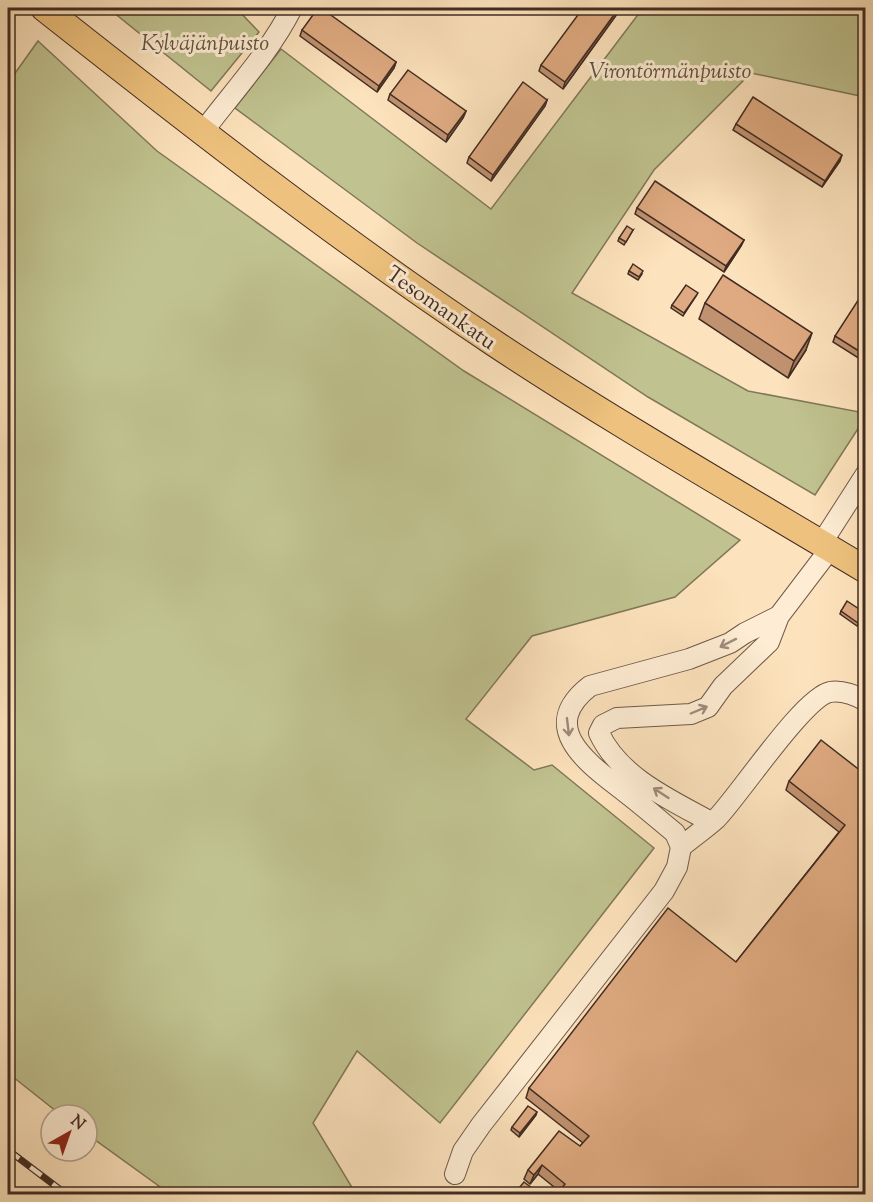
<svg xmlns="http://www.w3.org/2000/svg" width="873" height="1202" font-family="'Sorts Mill Goudy',serif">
<rect width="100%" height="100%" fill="#fde3bd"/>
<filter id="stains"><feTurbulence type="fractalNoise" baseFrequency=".00333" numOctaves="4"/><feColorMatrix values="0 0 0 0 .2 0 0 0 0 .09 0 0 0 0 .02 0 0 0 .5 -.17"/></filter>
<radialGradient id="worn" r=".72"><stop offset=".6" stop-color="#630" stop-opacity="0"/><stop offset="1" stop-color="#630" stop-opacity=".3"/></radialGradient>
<path fill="#c0c390" stroke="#80785a" stroke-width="1.5" d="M 108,8 L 236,8 L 259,32 L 211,91 Z
M 643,8 L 865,8 L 865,97 L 751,73 L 654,170 L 572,293 L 748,391 L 865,413 L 865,418 L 815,495 L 648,397 L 417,243 L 235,108 L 281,49 L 491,209 Z
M 38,41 L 157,151 L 464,371 L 740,540 L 675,597 L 532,636 L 466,719 L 534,770 L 552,765 L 654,848 L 440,1123 L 357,1051 L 313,1123 L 356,1194 L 170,1194 L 87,1134 L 87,1115 L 61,1115 L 8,1073 L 8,83 Z"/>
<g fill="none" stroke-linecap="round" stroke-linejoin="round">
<g stroke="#705a4a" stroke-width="22">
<path id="minor" d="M 202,133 C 232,93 270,52 292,8
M 821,544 L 866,474
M 711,822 C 671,800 619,777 599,733 L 603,725 L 617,718 L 691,714 L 708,707 L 723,686 L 769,642 L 779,616 L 830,549
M 681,847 C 693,837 706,828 717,818 C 740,794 804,697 830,692 C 843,690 855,695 866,701
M 455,1174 L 463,1151 L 481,1125 L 664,891 L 677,867 L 681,847 L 675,833 C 658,819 642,805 625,792 C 589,764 536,728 590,686 L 689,659 L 730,643 L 745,633 L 779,616"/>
</g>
<g stroke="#412c23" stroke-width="28">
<path id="major" d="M 44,8 C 191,124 338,239 494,343 C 615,423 741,495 866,570"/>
</g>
<use href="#minor" stroke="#feedd4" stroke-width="20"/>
<use href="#major" stroke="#eec27e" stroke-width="26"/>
<g stroke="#412c23" stroke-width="7">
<path id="rail" d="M 8,1150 L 66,1194"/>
</g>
<use href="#rail" stroke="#feedd4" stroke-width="4.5" stroke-dasharray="14" stroke-linecap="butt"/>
</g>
<path fill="#c0926f" stroke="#412c23" stroke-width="1.5" d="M 617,14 L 563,89 L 539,71 L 541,65 Z
M 302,30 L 396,62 L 394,68 L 377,92 L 300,36 Z
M 390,94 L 466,111 L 463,118 L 446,142 L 388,100 Z
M 547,100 L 545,106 L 491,181 L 467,163 L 469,157 Z
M 736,124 L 840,161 L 822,187 L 733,130 Z
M 637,208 L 744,240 L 741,246 L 724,272 L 635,214 Z
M 633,230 L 624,245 L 618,241 L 619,238 Z
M 629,271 L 642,274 L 638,280 L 628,274 Z
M 696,296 L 683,316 L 671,308 L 672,305 Z
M 705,303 L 806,350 L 788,378 L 699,319 Z
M 835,336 L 866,350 L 860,359 L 833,342 Z
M 841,611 L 865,613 L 857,626 L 840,614 Z
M 866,775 L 866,1194 L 559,1191 L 538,1174 L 530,1184 L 524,1179 L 528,1170 L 580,1146 L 583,1143 L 526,1098 L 529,1088 L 736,962 L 839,832 L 786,790 L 789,781 Z
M 536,1115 L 519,1137 L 511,1130 L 512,1127 Z"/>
<path fill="#9c775a" stroke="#412c23" stroke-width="1.5" d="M 619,8 L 617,14 L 563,89 L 565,82 Z
M 396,62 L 394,68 L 377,92 L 379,86 Z
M 547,100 L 545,106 L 491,181 L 493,175 Z
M 466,111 L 463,118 L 446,142 L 448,135 Z
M 842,155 L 840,161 L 822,187 L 825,181 Z
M 744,240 L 741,246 L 724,272 L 726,266 Z
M 812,333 L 806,350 L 788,378 L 794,361 Z
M 537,1112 L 536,1115 L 519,1137 L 520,1133 Z
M 542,1165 L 538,1174 L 530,1184 L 534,1175 Z"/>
<path fill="#dfaa81" stroke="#412c23" stroke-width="1.5" d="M 318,8 L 321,8 L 396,62 L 379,86 L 302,30 Z
M 583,8 L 619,8 L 565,82 L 541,65 Z
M 408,70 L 466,111 L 448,135 L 390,94 Z
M 523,82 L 547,100 L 493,175 L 469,157 Z
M 753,97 L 842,155 L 825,181 L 736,124 Z
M 655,181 L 744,240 L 726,266 L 637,208 Z
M 627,226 L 633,230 L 626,242 L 619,238 Z
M 633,264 L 643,271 L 639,277 L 629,271 Z
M 723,275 L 812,333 L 794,361 L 705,303 Z
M 686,285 L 698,293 L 684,313 L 672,305 Z
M 866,288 L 866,348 L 862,353 L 835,336 Z
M 847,601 L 865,613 L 858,623 L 841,611 Z
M 821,740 L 866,775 L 866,1194 L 557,1194 L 565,1184 L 542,1165 L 534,1175 L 528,1170 L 559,1131 L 580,1146 L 589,1136 L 529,1088 L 668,908 L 736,962 L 845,825 L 789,781 Z
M 528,1106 L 537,1112 L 520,1133 L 512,1127 Z
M 524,1182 L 540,1194 L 514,1194 Z"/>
<defs><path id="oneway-shaft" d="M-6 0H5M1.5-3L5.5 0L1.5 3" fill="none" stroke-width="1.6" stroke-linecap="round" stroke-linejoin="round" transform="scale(1.5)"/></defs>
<g stroke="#a08c7c">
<use href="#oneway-shaft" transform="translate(728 643) rotate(153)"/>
<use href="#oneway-shaft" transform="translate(699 710) rotate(-23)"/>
<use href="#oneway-shaft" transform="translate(568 727) rotate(83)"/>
<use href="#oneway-shaft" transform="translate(661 793) rotate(-147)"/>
</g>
<g text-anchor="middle" stroke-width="6" stroke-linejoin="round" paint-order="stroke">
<g font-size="22" font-style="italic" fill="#61523e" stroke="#feedd4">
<text x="205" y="50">Kylväjänpuisto</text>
<text x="670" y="78">Virontörmänpuisto</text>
</g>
<g font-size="22" fill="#412c23" stroke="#feedd4">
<text transform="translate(442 307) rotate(35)" y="8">Tesomankatu</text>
</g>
</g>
<rect width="873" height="1202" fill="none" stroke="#fde3bd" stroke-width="30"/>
<rect x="9" y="9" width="855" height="1184" fill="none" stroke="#412c23" stroke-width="3"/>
<rect x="15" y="15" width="843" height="1172" fill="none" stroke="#412c23" stroke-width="1.5"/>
<g transform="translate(69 1133) rotate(40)"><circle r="28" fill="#feedd4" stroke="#b2a08d" stroke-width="1.5"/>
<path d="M0-4.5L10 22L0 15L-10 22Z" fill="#8f2418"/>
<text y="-9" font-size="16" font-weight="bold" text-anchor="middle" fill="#412c23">N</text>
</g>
<rect width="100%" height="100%" filter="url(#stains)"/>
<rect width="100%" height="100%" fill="url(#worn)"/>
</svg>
